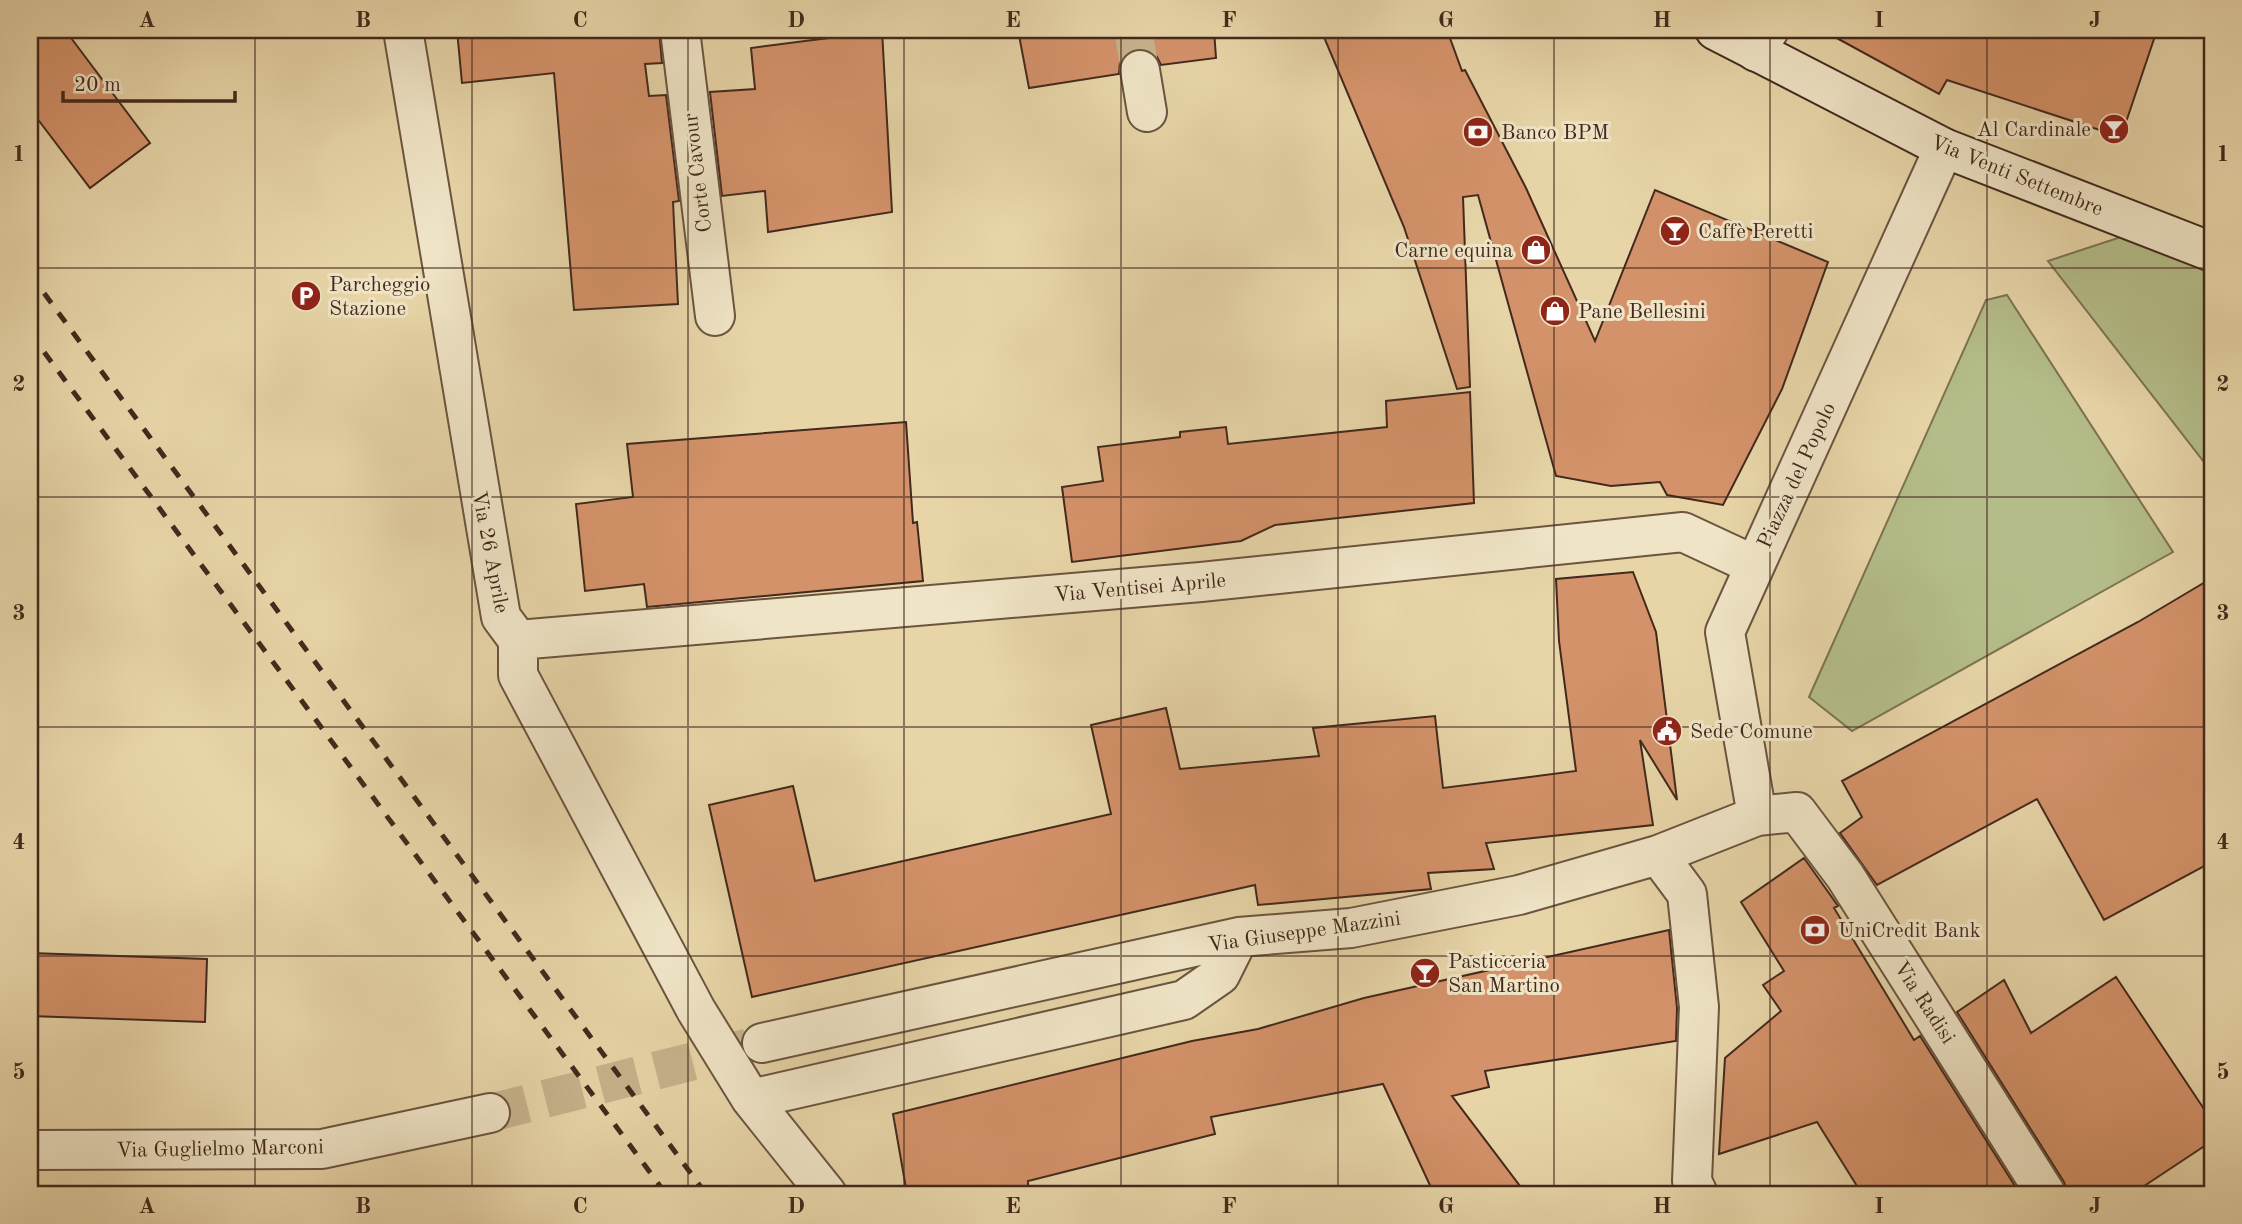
<svg xmlns="http://www.w3.org/2000/svg" width="2242" height="1224" font-family="'Old Standard TT',serif">
<rect width="100%" height="100%" fill="#e7d5a8"/>
<filter id="stains"><feTurbulence type="fractalNoise" baseFrequency=".00286" numOctaves="4"/><feColorMatrix values="0 0 0 0 .2 0 0 0 0 .09 0 0 0 0 .02 0 0 0 .5 -.17"/></filter>
<radialGradient id="worn" r=".72"><stop offset=".6" stop-color="#630" stop-opacity="0"/><stop offset="1" stop-color="#630" stop-opacity=".3"/></radialGradient>
<path fill="#b4bd89" stroke="#7c7353" stroke-width="2" d="M 2136,232 L 2212,260 L 2211,471 L 2048,261 Z
M 2007,295 L 2173,552 L 1852,731 L 1809,697 L 1986,300 Z"/>
<path fill="#d4926a" stroke="#43291d" stroke-width="2" d="M 30,30 L 65,30 L 150,143 L 90,188 L 30,109 Z
M 457,30 L 659,30 L 662,63 L 645,64 L 649,96 L 666,95 L 679,201 L 673,202 L 678,304 L 574,310 L 554,73 L 462,83 Z
M 836,30 L 882,30 L 892,212 L 768,232 L 765,191 L 722,196 L 710,92 L 755,89 L 751,48 L 836,37 Z
M 1018,30 L 1214,30 L 1216,58 L 1161,65 L 1157,57 L 1148,50 L 1136,49 L 1127,53 L 1120,62 L 1119,74 L 1029,88 Z
M 1321,30 L 1447,30 L 1462,71 L 1465,70 L 1526,188 L 1595,341 L 1655,190 L 1828,262 L 1782,389 L 1723,505 L 1667,495 L 1660,482 L 1611,486 L 1556,476 L 1478,195 L 1463,197 L 1470,387 L 1457,389 L 1404,227 Z
M 1822,30 L 2157,30 L 2121,137 L 1947,80 L 1939,94 Z
M 1470,392 L 1474,503 L 1275,525 L 1241,541 L 1072,562 L 1062,487 L 1103,481 L 1098,447 L 1180,437 L 1180,432 L 1226,427 L 1228,444 L 1387,427 L 1386,401 Z
M 906,422 L 913,523 L 917,522 L 923,581 L 647,607 L 644,584 L 585,591 L 576,504 L 633,497 L 627,444 Z
M 1633,572 L 1656,632 L 1677,800 L 1640,740 L 1653,825 L 1486,843 L 1494,869 L 1428,873 L 1431,889 L 1258,905 L 1255,885 L 752,997 L 709,805 L 793,786 L 815,881 L 1111,814 L 1091,725 L 1166,708 L 1180,769 L 1319,756 L 1313,728 L 1435,716 L 1443,788 L 1576,771 L 1559,641 L 1556,579 Z
M 2212,578 L 2212,862 L 2104,920 L 2037,799 L 1877,885 L 1840,833 L 1862,817 L 1842,781 L 2138,622 Z
M 1804,858 L 1838,906 L 1834,908 L 1914,1040 L 1920,1036 L 2020,1194 L 1862,1194 L 1817,1122 L 1719,1154 L 1725,1058 L 1781,1011 L 1763,985 L 1784,971 L 1741,902 Z
M 1669,930 L 1677,1008 L 1676,1041 L 1485,1071 L 1489,1087 L 1452,1096 L 1526,1194 L 1434,1194 L 1383,1084 L 1211,1117 L 1215,1134 L 1028,1181 L 1028,1194 L 907,1194 L 893,1114 L 1192,1041 L 1258,1029 L 1364,998 Z
M 30,953 L 207,959 L 205,1022 L 30,1016 Z
M 2116,977 L 2212,1121 L 2212,1141 L 2132,1194 L 2068,1194 L 2064,1182 L 1957,1012 L 2004,980 L 2031,1033 Z"/>
<g fill="none" stroke-linecap="round" stroke-linejoin="round">
<path stroke="#c6b38c" stroke-width="38" stroke-dasharray="38 19" stroke-linecap="butt" d="M 1133,30 L 1140,70
M 490,1113 L 753,1046"/>
<g stroke="#6c5440" stroke-width="42">
<path id="street" d="M 403,30 L 501,617 L 518,640 L 518,675 L 696,1010 L 751,1099 L 827,1194
M 680,30 L 715,316
M 1756,52 L 1769,30
M 1140,70 L 1147,112
M 518,640 L 1201,582 L 1683,532 L 1754,565
M 1757,816 L 1725,632 L 1944,148
M 1658,855 L 1687,894 L 1699,1007 L 1692,1181 L 1698,1194
M 762,1043 L 1239,937 L 1351,928 L 1519,895 L 1658,855 L 1757,816 L 1797,812 L 1845,876 L 2046,1194
M 751,1099 L 1184,1000 L 1220,975 L 1239,937
M 30,1150 L 322,1149 L 490,1113"/>
</g>
<g stroke="#43291d" stroke-width="42">
<path id="secondary" d="M 1715,30 L 1944,148 L 2212,252"/>
</g>
<use href="#street" stroke="#efe4c6" stroke-width="38"/>
<use href="#secondary" stroke="#efe4c6" stroke-width="38"/>
<path stroke="#43291d" stroke-width="5" stroke-dasharray="12 12" stroke-linecap="butt" d="M 30,274 L 706,1194
M 30,333 L 666,1194"/>
</g>
<path fill="none" stroke="#43291d" stroke-width="2" stroke-opacity="0.55" d="M 255,30 L 255,1194M 472,30 L 472,1194M 688,30 L 688,1194M 904,30 L 904,1194M 1121,30 L 1121,1194M 1338,30 L 1338,1194M 1554,30 L 1554,1194M 1770,30 L 1770,1194M 1987,30 L 1987,1194M 30,268 L 2212,268M 30,497 L 2212,497M 30,727 L 2212,727M 30,956 L 2212,956"/>
<defs>
<g id="bar-disc" transform="scale(1.575)"><circle r="9.5" fill="#8f2418" stroke="#efe4c6"/><path d="M-6-5H6L.8 .8V4.5H3.5V6h-7V4.5H-.8V.8Z" fill="#fff"/></g>
<g id="bank-disc" transform="scale(1.575)"><circle r="9.5" fill="#8f2418" stroke="#efe4c6"/><path d="M-6-4H6V4H-6ZM0-2.3a2.3 2.3 0 1 0 0 4.6a2.3 2.3 0 1 0 0-4.6Z" fill="#fff"/></g>
<g id="shop-disc" transform="scale(1.575)"><circle r="9.5" fill="#8f2418" stroke="#efe4c6"/><path d="M-5-2.5h2.3a2.7 3.5 0 0 1 5.4 0H5L5.5 6h-11ZM-1.5-2.5h3a1.5 2.3 0 0 0-3 0Z" fill="#fff"/></g>
<g id="parking-disc" transform="scale(1.575)"><circle r="9.5" fill="#8f2418" stroke="#efe4c6"/><path d="M-3.5-5.5H1a3.5 3.5 0 0 1 0 7H-1V5.5H-3.5ZM-1-3.4V-.6H.8a1.4 1.4 0 0 0 0-2.8Z" fill="#fff"/></g>
<g id="civic-disc" transform="scale(1.575)"><circle r="9.5" fill="#8f2418" stroke="#efe4c6"/><path d="M-.6-6.5H3V-4.5H.6V-3L4-1V1h2V6H-6V1h2V-1L-.6-3ZM-1.2 2.5V6h2.4V2.5Z" fill="#fff"/></g>
</defs>
<g fill-rule="evenodd">
<use href="#bar-disc" x="2114" y="129"/>
<use href="#bank-disc" x="1478" y="132"/>
<use href="#bar-disc" x="1675" y="231"/>
<use href="#shop-disc" x="1536" y="250"/>
<use href="#parking-disc" x="306" y="296"/>
<use href="#shop-disc" x="1555" y="311"/>
<use href="#civic-disc" x="1667" y="731"/>
<use href="#bank-disc" x="1815" y="930"/>
<use href="#bar-disc" x="1425" y="973"/>
</g>
<g text-anchor="middle" stroke-width="6" stroke-linejoin="round" paint-order="stroke">
<g font-size="21" fill="#43291d" stroke="#efe4c6" text-anchor="start">
<text x="2091" y="136" text-anchor="end">Al Cardinale</text>
<text x="1501" y="139">Banco BPM</text>
<text x="1698" y="238">Caffè Peretti</text>
<text x="1513" y="257" text-anchor="end">Carne equina</text>
<text x="329" y="291">Parcheggio<tspan x="329" dy="24">Stazione</tspan></text>
<text x="1578" y="318">Pane Bellesini</text>
<text x="1690" y="738">Sede Comune</text>
<text x="1838" y="937">UniCredit Bank</text>
<text x="1448" y="968">Pasticceria<tspan x="1448" dy="24">San Martino</tspan></text>
</g>
<g font-size="21" fill="#43291d" stroke="#efe4c6">
<text transform="translate(697 173) rotate(-97)" y="7">Corte Cavour</text>
<text transform="translate(2017 175) rotate(22)" y="7">Via Venti Settembre</text>
<text transform="translate(1796 475) rotate(-65)" y="7">Piazza del Popolo</text>
<text transform="translate(491 552) rotate(79)" y="7">Via 26 Aprile</text>
<text transform="translate(1140 587) rotate(-5)" y="7">Via Ventisei Aprile</text>
<text transform="translate(1304 931) rotate(-8)" y="7">Via Giuseppe Mazzini</text>
<text transform="translate(1925 1002) rotate(57)" y="7">Via Radisi</text>
<text transform="translate(220 1148) rotate(-1)" y="7">Via Guglielmo Marconi</text>
</g>
</g>
<rect width="2242" height="1224" fill="none" stroke="#e7d5a8" stroke-width="77"/>
<path d="M63 91v10h172v-10" fill="none" stroke="#43291d" stroke-width="3.5"/>
<text x="74" y="91" font-size="21" fill="#43291d" stroke="#efe4c6" stroke-width="5" paint-order="stroke">20 m</text>
<rect x="38" y="38" width="2166" height="1148" fill="none" stroke="#43291d" stroke-width="2.5"/>
<g font-size="23" text-anchor="middle" font-weight="bold" fill="#43291d">
<text x="147" y="27">A</text>
<text x="363" y="27">B</text>
<text x="580" y="27">C</text>
<text x="796" y="27">D</text>
<text x="1013" y="27">E</text>
<text x="1229" y="27">F</text>
<text x="1446" y="27">G</text>
<text x="1662" y="27">H</text>
<text x="1879" y="27">I</text>
<text x="2095" y="27">J</text>
<text x="19" y="161">1</text>
<text x="2223" y="161">1</text>
<text x="19" y="391">2</text>
<text x="2223" y="391">2</text>
<text x="19" y="620">3</text>
<text x="2223" y="620">3</text>
<text x="19" y="849">4</text>
<text x="2223" y="849">4</text>
<text x="19" y="1079">5</text>
<text x="2223" y="1079">5</text>
<text x="147" y="1213">A</text>
<text x="363" y="1213">B</text>
<text x="580" y="1213">C</text>
<text x="796" y="1213">D</text>
<text x="1013" y="1213">E</text>
<text x="1229" y="1213">F</text>
<text x="1446" y="1213">G</text>
<text x="1662" y="1213">H</text>
<text x="1879" y="1213">I</text>
<text x="2095" y="1213">J</text>
</g>
<rect width="100%" height="100%" filter="url(#stains)"/>
<rect width="100%" height="100%" fill="url(#worn)"/>
</svg>
